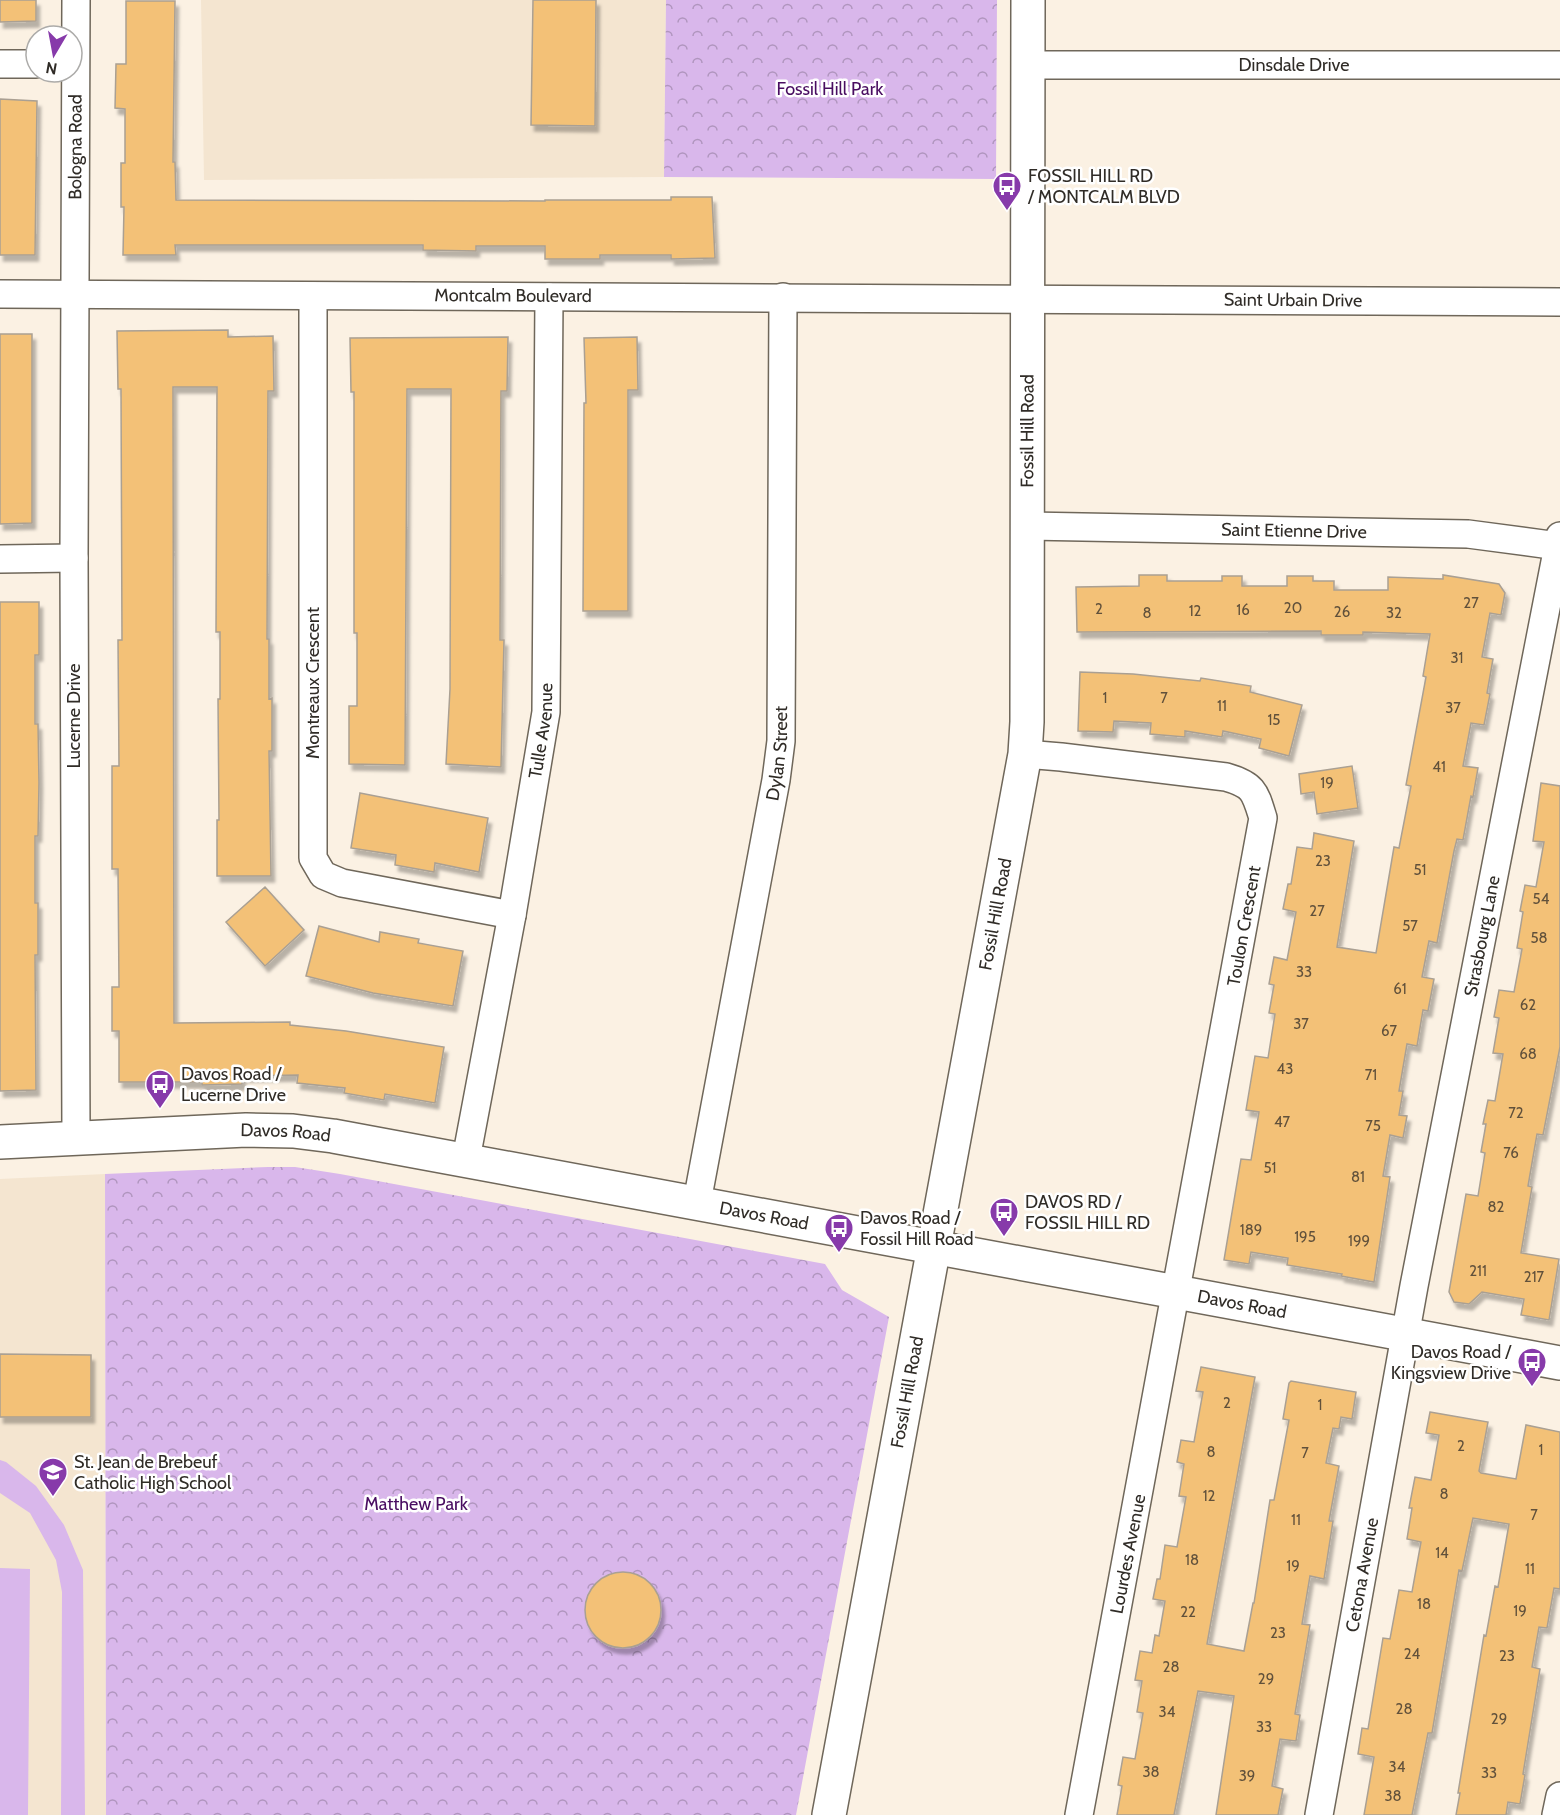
<svg xmlns="http://www.w3.org/2000/svg" width="1560" height="1815" font-family="Cabin,sans-serif">
<defs>
<pattern id="park-crowns" width="20" height="18" patternUnits="userSpaceOnUse" patternTransform="scale(1.5)"><rect width="20" height="18" fill="#d9b7eb"/><path d="M2 6a3 3 0 1 1 6 0M12 15a3 3 0 1 1 6 0" fill="none" stroke="#b095be"/></pattern>
<filter id="shadow"><feDropShadow dx="3.5" dy="6" stdDeviation="1.5" flood-color="#0004"/></filter>
</defs>
<rect width="100%" height="100%" fill="#fbf1e3"/>
<path fill="#f4e5d0" d="M 201,0 L 666,0 L 664,177 L 204,180 Z
M 105,1174 L 106,1815 L 0,1815 L 0,1179 Z"/>
<path fill="#d9b7eb" d="M 0,1460 L 6,1462 L 36,1486 L 64,1525 L 83,1570 L 85,1815 L 61,1815 L 62,1592 L 56,1560 L 30,1513 L 0,1493 Z
M 0,1568 L 30,1569 L 28,1815 L 0,1815 Z"/>
<path fill="url(#park-crowns)" d="M 666,0 L 997,0 L 996,179 L 664,177 Z
M 268,1167 L 295,1167 L 340,1174 L 825,1264 L 842,1290 L 889,1317 L 796,1815 L 106,1815 L 105,1174 Z"/>
<path fill="#f3c177" stroke="#aaa093" stroke-width="1.5" filter="url(#shadow)" d="M 0,0 L 36,0 L 36,21 L 0,22 Z
M 533,0 L 596,0 L 595,126 L 531,125 Z
M 126,1 L 175,1 L 173,162 L 175,162 L 176,200 L 545,201 L 545,200 L 671,200 L 671,197 L 712,197 L 715,258 L 671,259 L 671,255 L 600,255 L 600,259 L 545,259 L 545,246 L 476,246 L 476,251 L 423,250 L 423,245 L 175,245 L 176,255 L 123,255 L 124,207 L 121,207 L 121,163 L 125,163 L 125,109 L 115,108 L 116,64 L 126,64 Z
M 0,99 L 37,101 L 35,255 L 0,255 Z
M 228,330 L 228,337 L 273,336 L 274,391 L 268,391 L 267,639 L 269,639 L 269,699 L 272,698 L 272,751 L 269,751 L 271,876 L 217,876 L 217,820 L 219,820 L 218,699 L 220,699 L 220,632 L 216,632 L 217,387 L 173,387 L 174,1023 L 290,1022 L 290,1025 L 346,1031 L 444,1047 L 435,1103 L 385,1094 L 384,1100 L 344,1093 L 345,1088 L 297,1083 L 298,1075 L 242,1076 L 242,1084 L 202,1085 L 202,1082 L 119,1082 L 119,1031 L 112,1031 L 112,987 L 119,987 L 118,869 L 112,869 L 112,766 L 119,766 L 118,640 L 122,640 L 121,389 L 118,389 L 117,331 Z
M 0,334 L 32,334 L 32,523 L 0,524 Z
M 508,337 L 507,391 L 501,391 L 500,640 L 504,640 L 501,767 L 446,764 L 450,689 L 451,389 L 407,389 L 405,765 L 349,764 L 349,706 L 357,706 L 357,633 L 354,633 L 354,392 L 351,392 L 350,338 Z
M 637,337 L 638,390 L 628,390 L 628,611 L 583,611 L 584,403 L 586,403 L 584,338 Z
M 1139,575 L 1167,575 L 1167,581 L 1222,581 L 1222,576 L 1242,576 L 1242,586 L 1287,586 L 1287,576 L 1313,576 L 1313,581 L 1334,581 L 1334,590 L 1388,590 L 1388,577 L 1443,579 L 1443,575 L 1499,584 L 1505,593 L 1501,615 L 1490,613 L 1482,657 L 1493,659 L 1487,693 L 1490,694 L 1484,725 L 1471,723 L 1463,766 L 1478,768 L 1473,797 L 1471,796 L 1463,840 L 1457,839 L 1454,851 L 1437,943 L 1429,941 L 1422,977 L 1434,979 L 1428,1011 L 1423,1010 L 1417,1046 L 1407,1044 L 1399,1091 L 1403,1091 L 1399,1115 L 1407,1116 L 1403,1138 L 1390,1135 L 1383,1176 L 1390,1177 L 1374,1282 L 1341,1276 L 1342,1274 L 1287,1265 L 1288,1258 L 1251,1252 L 1249,1264 L 1224,1260 L 1241,1159 L 1251,1160 L 1259,1112 L 1246,1110 L 1255,1056 L 1268,1058 L 1275,1014 L 1269,1013 L 1274,985 L 1269,984 L 1274,957 L 1287,960 L 1296,912 L 1283,909 L 1288,884 L 1291,884 L 1297,847 L 1312,849 L 1314,833 L 1354,841 L 1337,947 L 1376,953 L 1394,847 L 1399,848 L 1411,786 L 1406,785 L 1426,677 L 1423,676 L 1430,634 L 1363,632 L 1363,635 L 1321,635 L 1321,631 L 1077,632 L 1076,587 L 1139,586 Z
M 0,602 L 39,602 L 39,655 L 35,655 L 35,724 L 38,724 L 39,783 L 38,836 L 35,836 L 35,903 L 38,903 L 38,955 L 35,955 L 36,1090 L 0,1091 Z
M 1080,672 L 1133,674 L 1200,681 L 1201,678 L 1251,686 L 1250,692 L 1302,705 L 1289,756 L 1259,748 L 1261,739 L 1223,731 L 1222,737 L 1185,731 L 1185,737 L 1150,734 L 1151,723 L 1114,721 L 1113,732 L 1078,731 Z
M 1352,766 L 1358,808 L 1317,814 L 1314,792 L 1301,794 L 1299,774 Z
M 1541,783 L 1560,786 L 1560,1047 L 1543,1135 L 1537,1134 L 1528,1186 L 1532,1187 L 1521,1253 L 1559,1259 L 1549,1320 L 1521,1315 L 1524,1299 L 1482,1292 L 1469,1304 L 1454,1302 L 1449,1292 L 1466,1194 L 1478,1196 L 1485,1153 L 1481,1152 L 1486,1124 L 1483,1124 L 1488,1100 L 1495,1101 L 1503,1054 L 1493,1053 L 1499,1018 L 1494,1017 L 1499,990 L 1514,992 L 1522,949 L 1517,948 L 1523,912 L 1520,911 L 1525,885 L 1536,887 L 1544,842 L 1533,841 Z
M 360,793 L 488,818 L 479,872 L 435,863 L 434,872 L 395,865 L 396,855 L 351,848 Z
M 265,887 L 304,930 L 265,966 L 226,922 Z
M 319,926 L 379,942 L 380,932 L 419,939 L 418,943 L 463,951 L 453,1006 L 373,993 L 306,976 Z
M 0,1354 L 91,1355 L 91,1417 L 0,1417 Z
M 1201,1367 L 1255,1377 L 1207,1644 L 1244,1651 L 1253,1603 L 1254,1603 L 1270,1500 L 1274,1500 L 1289,1420 L 1283,1419 L 1289,1383 L 1291,1381 L 1356,1392 L 1352,1419 L 1341,1417 L 1339,1429 L 1333,1428 L 1326,1463 L 1339,1466 L 1329,1521 L 1333,1521 L 1324,1579 L 1310,1576 L 1302,1624 L 1310,1625 L 1295,1714 L 1300,1715 L 1296,1741 L 1280,1739 L 1272,1786 L 1283,1789 L 1278,1815 L 1216,1815 L 1234,1696 L 1198,1691 L 1174,1815 L 1117,1815 L 1122,1786 L 1118,1785 L 1123,1757 L 1135,1759 L 1143,1713 L 1137,1712 L 1142,1681 L 1135,1680 L 1140,1651 L 1152,1653 L 1155,1635 L 1159,1636 L 1165,1601 L 1153,1599 L 1157,1579 L 1160,1579 L 1165,1545 L 1177,1547 L 1186,1497 L 1179,1496 L 1184,1464 L 1177,1462 L 1181,1440 L 1194,1442 L 1203,1392 L 1196,1391 Z
M 1430,1412 L 1488,1422 L 1479,1471 L 1481,1473 L 1516,1479 L 1526,1425 L 1560,1432 L 1560,1589 L 1554,1588 L 1547,1628 L 1539,1627 L 1532,1667 L 1540,1669 L 1523,1774 L 1525,1775 L 1520,1804 L 1508,1802 L 1506,1815 L 1456,1815 L 1460,1793 L 1458,1793 L 1484,1635 L 1486,1636 L 1495,1586 L 1498,1587 L 1509,1524 L 1473,1518 L 1462,1571 L 1459,1570 L 1432,1733 L 1428,1733 L 1412,1815 L 1364,1815 L 1374,1757 L 1358,1754 L 1362,1728 L 1368,1729 L 1383,1638 L 1390,1639 L 1399,1590 L 1412,1592 L 1421,1542 L 1407,1539 L 1412,1508 L 1409,1508 L 1415,1477 L 1431,1480 L 1439,1435 L 1426,1433 Z
M585 1610a38 38 0 1 1 76 0a38 38 0 1 1-76 0Z"/>
<g fill="none" stroke-linecap="round" stroke-linejoin="round">
<g stroke="#6f675a" stroke-width="30">
<g id="street">
<path d="M 0,64 L 36,64"/>
<path id="s1" d="M 1028,65 L 1560,65"/>
<path id="s2" d="M 0,294 C 520,295 1040,298 1560,302"/>
<path d="M 313,296 L 313,858 L 323,875 L 342,883 L 512,915"/>
<path id="s3" d="M 1028,526 L 1468,534 L 1558,546"/>
<path d="M 0,559 L 74,558"/>
<path d="M 1025,754 L 1061,757 L 1226,777 C 1254,785 1255,792 1263,818 L 1079,1815"/>
<path id="s4" d="M 76,1137 L 74,558 L 76,0"/>
<path id="s5" d="M 466,1159 L 512,915 L 546,712 L 549,297"/>
<path id="s6" d="M 697,1202 L 776,780 L 781,741 L 783,297"/>
<path id="s7" d="M 1319,1815 L 1414,1286 L 1560,536"/>
<path d="M 1556,1815 L 1560,1796"/>
</g>
</g>
<g stroke="#6f675a" stroke-width="36">
<g id="secondary">
<path id="s8" d="M 0,1142 L 246,1130 L 293,1131 L 333,1136 L 1560,1363"/>
<path id="s9" d="M 829,1815 L 1025,754 L 1027,722 L 1028,0"/>
</g>
</g>
<use href="#street" stroke="#fff" stroke-width="27"/>
<use href="#secondary" stroke="#fff" stroke-width="33"/>
</g>
<defs>
<g id="bus-pin" transform="scale(1.5)"><path d="M0 17L-7.5 6A9.5 9.5 0 1 1 7.5 6Z" fill="#873aaa" stroke="#fff"/><path d="M-5-6H5V4H4V6H2V4H-2V6H-4V4H-5ZM-3.5-4V0h7V-4ZM-3.5 1.2v1.5H-2V1.2ZM2 1.2v1.5H3.5V1.2Z" fill="#fff"/></g>
<g id="school-pin" transform="scale(1.5)"><path d="M0 17L-7.5 6A9.5 9.5 0 1 1 7.5 6Z" fill="#873aaa" stroke="#fff"/><path d="M0-5L7-2L0 1L-7-2ZM-4 1L0 2.5L4 1V4Q0 6-4 4Z" fill="#fff"/></g>
</defs>
<g fill-rule="evenodd">
<use href="#bus-pin" x="1007" y="186"/>
<use href="#bus-pin" x="160" y="1084"/>
<use href="#bus-pin" x="1004" y="1212"/>
<use href="#bus-pin" x="839" y="1228"/>
<use href="#bus-pin" x="1532" y="1362"/>
<use href="#school-pin" x="53" y="1472"/>
</g>
<g text-anchor="middle" stroke-width="5" stroke-linejoin="round" paint-order="stroke">
<g font-size="15" fill="#61513b">
<text x="1471" y="608">27</text>
<text x="1293" y="613">20</text>
<text x="1099" y="614">2</text>
<text x="1243" y="615">16</text>
<text x="1195" y="616">12</text>
<text x="1342" y="617">26</text>
<text x="1147" y="618">8</text>
<text x="1394" y="618">32</text>
<text x="1457" y="663">31</text>
<text x="1105" y="703">1</text>
<text x="1164" y="703">7</text>
<text x="1222" y="711">11</text>
<text x="1453" y="713">37</text>
<text x="1274" y="725">15</text>
<text x="1439" y="772">41</text>
<text x="1327" y="788">19</text>
<text x="1323" y="866">23</text>
<text x="1420" y="875">51</text>
<text x="1541" y="904">54</text>
<text x="1317" y="916">27</text>
<text x="1410" y="931">57</text>
<text x="1539" y="943">58</text>
<text x="1304" y="977">33</text>
<text x="1400" y="994">61</text>
<text x="1528" y="1010">62</text>
<text x="1301" y="1029">37</text>
<text x="1389" y="1036">67</text>
<text x="1528" y="1059">68</text>
<text x="1285" y="1074">43</text>
<text x="1371" y="1080">71</text>
<text x="1516" y="1118">72</text>
<text x="1282" y="1127">47</text>
<text x="1373" y="1131">75</text>
<text x="1511" y="1158">76</text>
<text x="1270" y="1173">51</text>
<text x="1358" y="1182">81</text>
<text x="1496" y="1212">82</text>
<text x="1251" y="1235">189</text>
<text x="1305" y="1242">195</text>
<text x="1359" y="1246">199</text>
<text x="1478" y="1276">211</text>
<text x="1534" y="1282">217</text>
<text x="1227" y="1408">2</text>
<text x="1320" y="1410">1</text>
<text x="1461" y="1451">2</text>
<text x="1541" y="1455">1</text>
<text x="1211" y="1457">8</text>
<text x="1305" y="1458">7</text>
<text x="1444" y="1499">8</text>
<text x="1209" y="1501">12</text>
<text x="1534" y="1520">7</text>
<text x="1296" y="1525">11</text>
<text x="1442" y="1558">14</text>
<text x="1192" y="1565">18</text>
<text x="1293" y="1571">19</text>
<text x="1530" y="1574">11</text>
<text x="1424" y="1609">18</text>
<text x="1520" y="1616">19</text>
<text x="1188" y="1617">22</text>
<text x="1278" y="1638">23</text>
<text x="1412" y="1659">24</text>
<text x="1507" y="1661">23</text>
<text x="1171" y="1672">28</text>
<text x="1266" y="1684">29</text>
<text x="1404" y="1714">28</text>
<text x="1167" y="1717">34</text>
<text x="1499" y="1724">29</text>
<text x="1264" y="1732">33</text>
<text x="1397" y="1772">34</text>
<text x="1151" y="1777">38</text>
<text x="1489" y="1778">33</text>
<text x="1247" y="1781">39</text>
<text x="1393" y="1801">38</text>
</g>
<g font-size="18" fill="#302c27" stroke="#fff">
<text dy="6" stroke="none"><textPath href="#s1" startOffset="266">Dinsdale Drive</textPath></text>
<text dy="6" stroke="none"><textPath href="#s4" startOffset="990">Bologna Road</textPath></text>
<text dy="6" stroke="none"><textPath href="#s2" startOffset="513">Montcalm Boulevard</textPath></text>
<text dy="6" stroke="none"><textPath href="#s2" startOffset="1293">Saint Urbain Drive</textPath></text>
<text dy="6" stroke="none"><textPath href="#s9" startOffset="1402">Fossil Hill Road</textPath></text>
<text dy="6" stroke="none"><textPath href="#s3" startOffset="266">Saint Etienne Drive</textPath></text>
<text transform="translate(313 683) rotate(-90)" y="6">Montreaux Crescent</text>
<text transform="translate(74 716) rotate(-90)" y="6">Lucerne Drive</text>
<text dy="6" stroke="none"><textPath href="#s5" startOffset="435">Tulle Avenue</textPath></text>
<text dy="6" stroke="none"><textPath href="#s6" startOffset="456">Dylan Street</textPath></text>
<text dy="6" stroke="none"><textPath href="#s9" startOffset="916">Fossil Hill Road</textPath></text>
<text transform="translate(1244 926) rotate(-80)" y="6">Toulon Crescent</text>
<text dy="6" stroke="none"><textPath href="#s7" startOffset="894">Strasbourg Lane</textPath></text>
<text dy="6" stroke="none"><textPath href="#s8" startOffset="286">Davos Road</textPath></text>
<text dy="6" stroke="none"><textPath href="#s8" startOffset="772">Davos Road</textPath></text>
<text dy="6" stroke="none"><textPath href="#s8" startOffset="1258">Davos Road</textPath></text>
<text dy="6" stroke="none"><textPath href="#s9" startOffset="430">Fossil Hill Road</textPath></text>
<text transform="translate(1128 1554) rotate(-79)" y="6">Lourdes Avenue</text>
<text dy="6" stroke="none"><textPath href="#s7" startOffset="244">Cetona Avenue</textPath></text>
</g>
<g font-size="18" fill="#490d61" stroke="#fff">
<text x="830" y="95">Fossil Hill Park</text>
<text x="416" y="1510">Matthew Park</text>
</g>
<g font-size="18" fill="#302c27" stroke="#fff" text-anchor="start">
<text x="1028" y="182">FOSSIL HILL RD<tspan x="1028" dy="21">/ MONTCALM BLVD</tspan></text>
<text x="181" y="1080">Davos Road /<tspan x="181" dy="21">Lucerne Drive</tspan></text>
<text x="1025" y="1208">DAVOS RD /<tspan x="1025" dy="21">FOSSIL HILL RD</tspan></text>
<text x="860" y="1224">Davos Road /<tspan x="860" dy="21">Fossil Hill Road</tspan></text>
<text x="1511" y="1358" text-anchor="end">Davos Road /<tspan x="1511" dy="21">Kingsview Drive</tspan></text>
<text x="74" y="1468">St. Jean de Brebeuf<tspan x="74" dy="21">Catholic High School</tspan></text>
</g>
</g>
<g transform="translate(54 54) rotate(190)"><circle r="28" fill="#ffffff" stroke="#acaba9" stroke-width="1.5"/>
<path d="M0-4.5L10 22L0 15L-10 22Z" fill="#873aaa"/>
<text y="-9" font-size="16" font-weight="bold" text-anchor="middle" fill="#302c27">N</text>
</g>
</svg>
